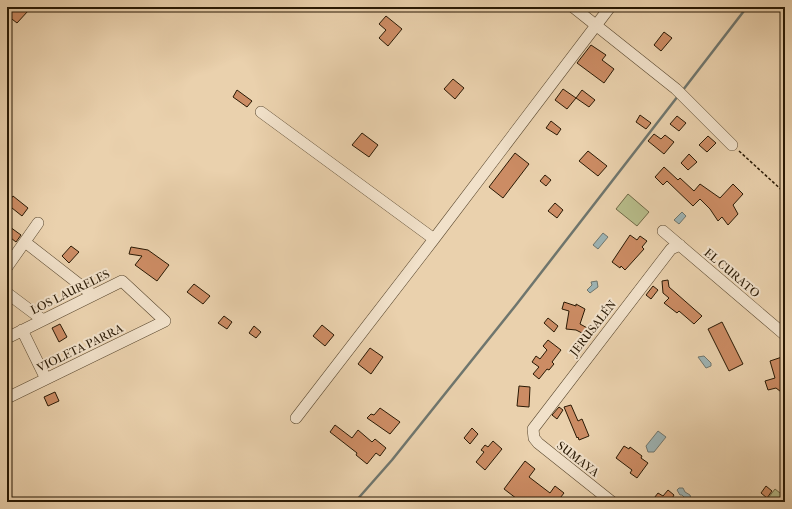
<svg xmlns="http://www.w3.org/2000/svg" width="792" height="509" font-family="'IM FELL French Canon',serif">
<rect width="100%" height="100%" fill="#ead1ad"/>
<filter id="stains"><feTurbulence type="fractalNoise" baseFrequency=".005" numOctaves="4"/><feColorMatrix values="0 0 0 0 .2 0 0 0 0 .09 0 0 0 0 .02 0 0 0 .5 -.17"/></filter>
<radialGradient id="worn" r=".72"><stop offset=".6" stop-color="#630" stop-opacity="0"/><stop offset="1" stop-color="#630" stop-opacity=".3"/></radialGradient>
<path fill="#b7bc8a" stroke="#706a47" d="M 628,194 L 649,212 L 637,226 L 616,209 Z
M 775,489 L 785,497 L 785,502 L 765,502 Z"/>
<path fill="#9db4b5" stroke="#6f766e" d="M 682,212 L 686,216 L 679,224 L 674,220 Z
M 603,233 L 608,237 L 598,249 L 593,245 Z
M 597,281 L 598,287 L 590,293 L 587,290 L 592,285 L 591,282 Z
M 704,356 L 711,363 L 711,366 L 706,368 L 698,357 Z
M 658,431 L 666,437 L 654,452 L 648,452 L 646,446 Z
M 679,488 L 683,488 L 685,492 L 690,495 L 691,499 L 688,501 L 682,495 L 680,495 L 677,490 Z"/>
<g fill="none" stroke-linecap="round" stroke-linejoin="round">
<path stroke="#6f766e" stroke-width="2.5" d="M 683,90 L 747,7
M 355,502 L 392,460 L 516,305 L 678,96"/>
</g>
<path fill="#cc8c64" stroke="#291904" d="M 16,7 L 23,7 L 28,11 L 17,23 L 8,16 Z
M 386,16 L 402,29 L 388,46 L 379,38 L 386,30 L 379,24 Z
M 664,32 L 672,38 L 661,51 L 654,45 Z
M 591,45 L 606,55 L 602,60 L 614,69 L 604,83 L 577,63 Z
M 453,79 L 464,88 L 455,99 L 444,89 Z
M 563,89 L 576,98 L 567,109 L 555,100 Z
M 237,90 L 252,101 L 247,107 L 233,97 Z
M 582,90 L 595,100 L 589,107 L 576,98 Z
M 640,115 L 651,123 L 646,129 L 636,122 Z
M 677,116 L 686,123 L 679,131 L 670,124 Z
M 551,121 L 561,129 L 557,135 L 546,128 Z
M 362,133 L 378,145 L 369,157 L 352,145 Z
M 654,134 L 661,139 L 665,135 L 674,142 L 664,154 L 648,141 Z
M 708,136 L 716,143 L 707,152 L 699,145 Z
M 588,151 L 607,166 L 598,176 L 579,161 Z
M 515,153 L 529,164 L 503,198 L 489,187 Z
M 689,154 L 697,162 L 688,170 L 681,163 Z
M 664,167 L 678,180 L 680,178 L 694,191 L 700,184 L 720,198 L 733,184 L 743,194 L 733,205 L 738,214 L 728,225 L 722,217 L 718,221 L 710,209 L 700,199 L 693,206 L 667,181 L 663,185 L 655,177 Z
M 545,175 L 551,180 L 546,186 L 540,181 Z
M 13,196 L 28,208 L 22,216 L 7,204 Z
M 555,203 L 563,210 L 557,218 L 548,211 Z
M 10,227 L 21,235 L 16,242 L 7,235 Z
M 630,235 L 637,240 L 640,236 L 647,241 L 642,247 L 644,249 L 625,270 L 621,266 L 620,268 L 612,262 Z
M 71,246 L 79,252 L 69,263 L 62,256 Z
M 131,247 L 148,250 L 169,265 L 157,281 L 135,265 L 142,256 L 129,254 Z
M 668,280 L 669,287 L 702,316 L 694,324 L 679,311 L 677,313 L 664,303 L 669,298 L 663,293 L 662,281 Z
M 194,284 L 210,296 L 203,304 L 187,292 Z
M 653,286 L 658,290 L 651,299 L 646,295 Z
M 564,302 L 576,306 L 576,304 L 585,309 L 580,324 L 591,330 L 588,336 L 576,330 L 566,329 L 569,311 L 562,309 Z
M 224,316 L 232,322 L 227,329 L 218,323 Z
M 548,318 L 558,326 L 554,332 L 544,323 Z
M 722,322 L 743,364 L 729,371 L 708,329 Z
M 60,324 L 67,337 L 59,342 L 52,328 Z
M 322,325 L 334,335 L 325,346 L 313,336 Z
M 254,326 L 261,332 L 256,338 L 249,333 Z
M 548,340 L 561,350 L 552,362 L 554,364 L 549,370 L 547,369 L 539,379 L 533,374 L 539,367 L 532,362 L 536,356 L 540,359 L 547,350 L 543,346 Z
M 370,348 L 383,357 L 371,374 L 358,364 Z
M 782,357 L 785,367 L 781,368 L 785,381 L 785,395 L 776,388 L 768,390 L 765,381 L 775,378 L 770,361 Z
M 519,386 L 530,387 L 529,407 L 517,406 Z
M 55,392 L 59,401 L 48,406 L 44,397 Z
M 571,405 L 578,421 L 582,419 L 589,436 L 579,440 L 578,437 L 577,438 L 564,407 Z
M 559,407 L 563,410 L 557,419 L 552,415 Z
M 380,408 L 400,422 L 390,434 L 367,418 L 371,414 L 374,415 Z
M 335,425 L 352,438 L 358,430 L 372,442 L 375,439 L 386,448 L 380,456 L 376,453 L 367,464 L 356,455 L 357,453 L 330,432 Z
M 472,428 L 478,434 L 470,444 L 464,438 Z
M 493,441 L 502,449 L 485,470 L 476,462 L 484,452 L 481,450 L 485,445 L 488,447 Z
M 624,446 L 629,449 L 630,447 L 642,456 L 641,458 L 648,463 L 637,478 L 630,473 L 632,470 L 616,458 Z
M 525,461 L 535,469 L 529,477 L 550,493 L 555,486 L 564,493 L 557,502 L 521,502 L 504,489 Z
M 766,486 L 772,491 L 767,498 L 761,493 Z
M 668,490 L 674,495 L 670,502 L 651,502 L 658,493 L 663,496 Z"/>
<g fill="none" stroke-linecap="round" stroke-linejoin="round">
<g stroke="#59472e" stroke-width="12">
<path id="minor" d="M 573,7 L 676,89 L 732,145
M 261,112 L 434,239
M 663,231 L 785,335
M 25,242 L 93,295
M 7,267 L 38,223
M 7,293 L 43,320
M 22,330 L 46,379
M 7,338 L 122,281 L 165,321 L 7,398
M 296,418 L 434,239 L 610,7
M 612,502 L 538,443 L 534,438 L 533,429 L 671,249 L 680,245"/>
</g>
<path stroke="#291904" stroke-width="1.5" stroke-dasharray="3 2" stroke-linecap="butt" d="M 739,151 L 785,193"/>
<use href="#minor" stroke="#f1e1ca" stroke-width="11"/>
</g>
<g text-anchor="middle" stroke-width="4" stroke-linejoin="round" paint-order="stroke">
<g font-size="12" fill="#291904" stroke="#f1e1ca">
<text transform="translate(732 273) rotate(40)" y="4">EL CURATO</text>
<text transform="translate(70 292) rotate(-26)" y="4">LOS LAURELES</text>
<text transform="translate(593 328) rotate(-52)" y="4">JERUSALÉN</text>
<text transform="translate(80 348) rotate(-26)" y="4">VIOLETA PARRA</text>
<text transform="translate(578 459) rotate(38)" y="4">SUMAYA</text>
</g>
</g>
<rect width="792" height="509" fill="none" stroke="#ead1ad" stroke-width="24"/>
<rect x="8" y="8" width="776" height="493" fill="none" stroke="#291904" stroke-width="2"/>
<rect x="12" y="12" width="768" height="485" fill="none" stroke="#291904"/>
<rect width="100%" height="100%" filter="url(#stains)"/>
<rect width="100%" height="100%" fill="url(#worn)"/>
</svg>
